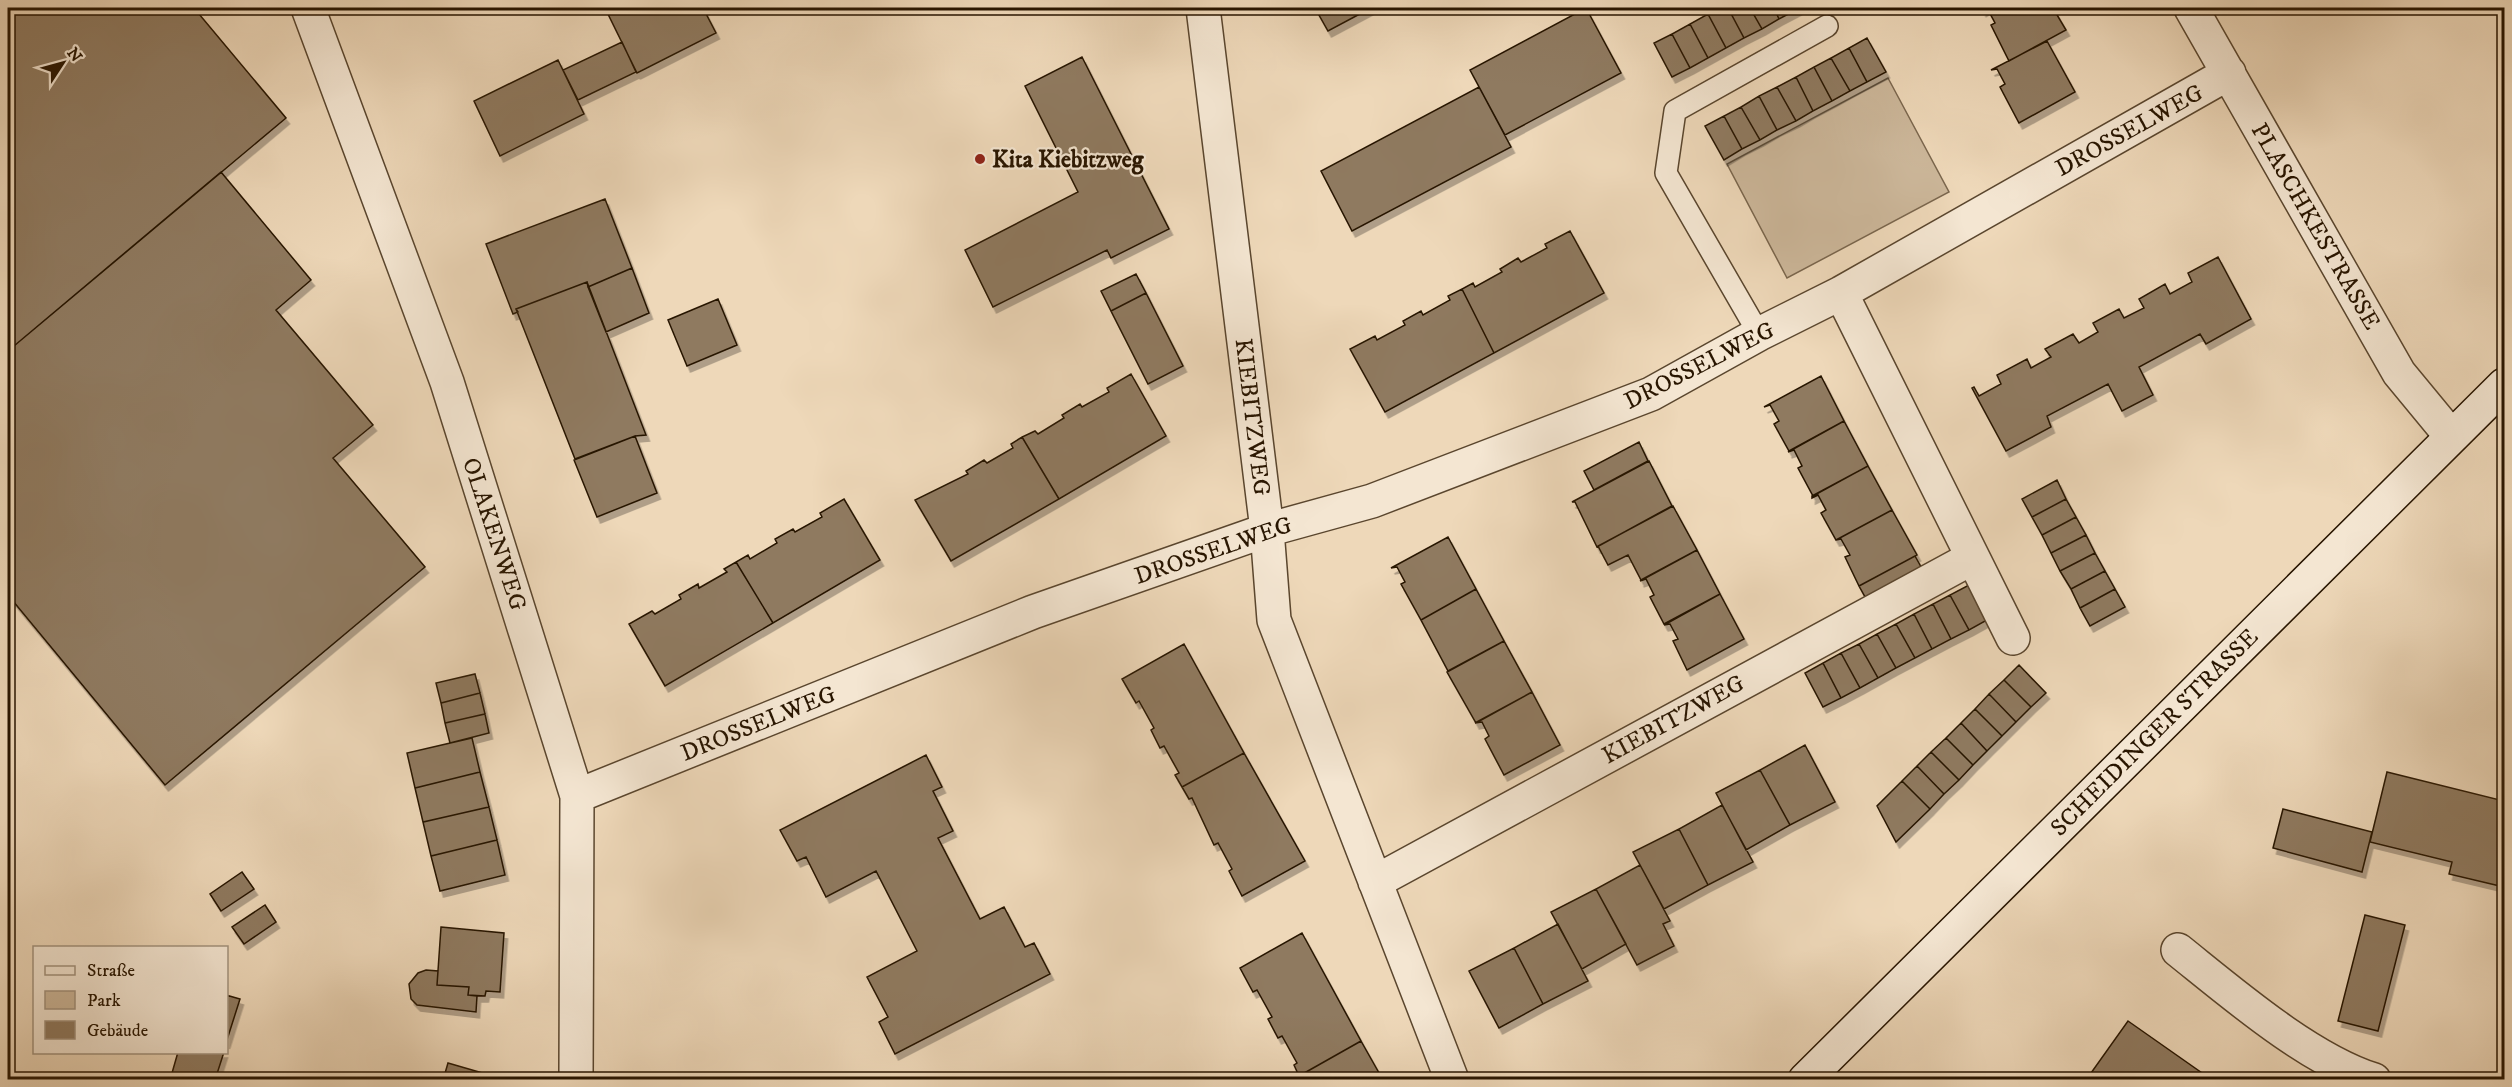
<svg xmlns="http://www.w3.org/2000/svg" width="2512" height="1087" font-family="'IM FELL DW Pica',serif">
<defs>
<filter id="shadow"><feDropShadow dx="3.5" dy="6" stdDeviation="0" flood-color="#0004"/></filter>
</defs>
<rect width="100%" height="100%" fill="#eed8b9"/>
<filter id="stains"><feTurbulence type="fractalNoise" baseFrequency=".00333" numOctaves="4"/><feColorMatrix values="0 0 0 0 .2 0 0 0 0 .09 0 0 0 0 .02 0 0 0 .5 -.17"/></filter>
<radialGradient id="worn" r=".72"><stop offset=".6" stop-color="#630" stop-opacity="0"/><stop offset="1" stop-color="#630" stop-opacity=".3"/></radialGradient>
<path fill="#ccb79a" stroke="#7a664d" stroke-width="1.5" d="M 1888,78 L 1949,192 L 1787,278 L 1727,164 Z"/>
<path fill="#8f7a60" stroke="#281500" stroke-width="1.5" filter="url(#shadow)" d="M 8,8 L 194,8 L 286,118 L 8,351 Z
M 605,8 L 703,8 L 716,33 L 637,73 Z
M 1315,8 L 1371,8 L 1328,31 Z
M 1586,8 L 1621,73 L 1505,135 L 1470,70 Z
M 1720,8 L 1728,8 L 1744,38 L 1726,48 L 1708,14 Z
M 1728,8 L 1750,8 L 1762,29 L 1744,38 Z
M 1750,8 L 1774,8 L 1779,19 L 1762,29 Z
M 1774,8 L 1797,8 L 1798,9 L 1779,19 Z
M 1984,8 L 2053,8 L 2066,30 L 2009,61 L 1991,25 L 1995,23 L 1987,8 L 1982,11 Z
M 1708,14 L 1726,48 L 1708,58 L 1690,24 Z
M 1690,24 L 1708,58 L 1690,68 L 1672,34 Z
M 1672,34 L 1690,68 L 1672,77 L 1654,43 Z
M 1867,38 L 1886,72 L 1867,82 L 1849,48 Z
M 2047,41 L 2075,92 L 2019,123 L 2000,87 L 2005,84 L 1997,69 L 1991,70 Z
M 622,42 L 636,72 L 578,100 L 563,70 Z
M 1849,48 L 1867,82 L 1850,91 L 1831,58 Z
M 1082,57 L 1169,229 L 1111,258 L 1107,250 L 993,307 L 965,250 L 1078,192 L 1025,86 Z
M 1831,58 L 1850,91 L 1832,101 L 1814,67 Z
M 558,60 L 584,114 L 500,156 L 474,101 Z
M 1814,67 L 1832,101 L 1813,111 L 1796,77 Z
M 1796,77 L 1813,111 L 1796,121 L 1777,87 Z
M 1479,87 L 1511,147 L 1352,231 L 1321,171 Z
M 1777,87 L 1796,121 L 1777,130 L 1759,96 Z
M 1759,96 L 1777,130 L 1760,140 L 1741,107 Z
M 1741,107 L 1760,140 L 1742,149 L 1724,116 Z
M 1724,116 L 1742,149 L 1724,160 L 1705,126 Z
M 221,172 L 311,280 L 276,310 L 373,425 L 333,458 L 425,567 L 165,785 L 8,595 L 8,351 Z
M 605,199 L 632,268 L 588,287 L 587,282 L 516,309 L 518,312 L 513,314 L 486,244 Z
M 1570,231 L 1604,293 L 1494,353 L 1462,289 L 1473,283 L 1475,287 L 1502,272 L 1500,269 L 1518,258 L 1521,262 L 1547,248 L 1545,244 Z
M 2218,257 L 2251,319 L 2206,344 L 2200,334 L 2139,367 L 2153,395 L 2122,411 L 2108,384 L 2047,416 L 2051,427 L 2006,451 L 1972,388 L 1974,387 L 1979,396 L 2001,384 L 1997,375 L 2027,359 L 2031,368 L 2051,357 L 2045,349 L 2073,334 L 2079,343 L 2098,332 L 2093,323 L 2119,309 L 2124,318 L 2144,308 L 2139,299 L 2165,284 L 2170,294 L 2192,282 L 2188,273 Z
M 632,268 L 649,313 L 606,332 L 588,287 Z
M 1136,274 L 1146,293 L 1111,311 L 1101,291 Z
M 587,282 L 646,435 L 635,436 L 575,459 L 516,309 Z
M 1462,289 L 1494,353 L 1385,412 L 1350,349 L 1375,336 L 1377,340 L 1405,325 L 1403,321 L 1421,311 L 1423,315 L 1450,300 L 1448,296 Z
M 1146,293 L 1183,366 L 1148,384 L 1111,311 Z
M 718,299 L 737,345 L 687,366 L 668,320 Z
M 1131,374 L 1166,436 L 1059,499 L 1022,437 L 1035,431 L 1038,434 L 1064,418 L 1062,415 L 1080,404 L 1082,407 L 1109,392 L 1107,388 Z
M 1821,376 L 1844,421 L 1789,451 L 1774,424 L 1779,421 L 1770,405 L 1764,407 Z
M 1844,421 L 1868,466 L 1813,496 L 1798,468 L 1802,466 L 1794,450 L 1788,452 Z
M 635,436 L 657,493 L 597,517 L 574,460 Z
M 1022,437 L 1059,499 L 951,561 L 915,500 L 968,474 L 966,471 L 984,460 L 987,463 L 1013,448 L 1011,444 Z
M 1639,442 L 1648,461 L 1594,490 L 1584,471 Z
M 1649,461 L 1672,506 L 1597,547 L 1575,502 L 1572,502 Z
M 1868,466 L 1892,510 L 1836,540 L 1821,513 L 1826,510 L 1818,495 L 1812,498 L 1812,496 Z
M 2057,480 L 2066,499 L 2032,517 L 2022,499 Z
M 844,499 L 880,560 L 773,623 L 736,562 L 748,555 L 750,559 L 777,543 L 775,539 L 793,529 L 795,532 L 822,517 L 820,513 Z
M 2066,499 L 2076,517 L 2042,535 L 2032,517 Z
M 1673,506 L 1697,550 L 1641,580 L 1628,555 L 1608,565 L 1598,546 Z
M 1892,510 L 1917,555 L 1859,586 L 1845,557 L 1850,555 L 1841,539 L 1836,540 Z
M 2076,517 L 2086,535 L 2051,553 L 2042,535 Z
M 2086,535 L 2095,553 L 2060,571 L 2051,553 Z
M 1448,537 L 1476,589 L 1421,620 L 1401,584 L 1405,582 L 1397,567 L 1391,568 Z
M 1697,550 L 1720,594 L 1664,624 L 1650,597 L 1654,595 L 1646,579 L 1640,581 Z
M 2095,553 L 2105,571 L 2071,589 L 2060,571 Z
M 1915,556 L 1925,574 L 1869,604 L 1859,586 Z
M 736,562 L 773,623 L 665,686 L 629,624 L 652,611 L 655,614 L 681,599 L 679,595 L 698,584 L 699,588 L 727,572 L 724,569 Z
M 2105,571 L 2115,589 L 2080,608 L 2071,589 Z
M 1969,585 L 1987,620 L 1969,630 L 1950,595 Z
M 1476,589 L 1504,641 L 1448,671 L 1421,620 Z
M 2115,589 L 2125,607 L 2090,626 L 2080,608 Z
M 1720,594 L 1744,639 L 1687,670 L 1673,641 L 1678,639 L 1670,624 L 1664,625 Z
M 1950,595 L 1969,630 L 1951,639 L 1933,604 Z
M 1933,604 L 1951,639 L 1932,649 L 1914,614 Z
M 1914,614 L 1932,649 L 1915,658 L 1896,624 Z
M 1896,624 L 1915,658 L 1896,668 L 1877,634 Z
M 1877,634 L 1896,668 L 1878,678 L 1859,644 Z
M 1504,641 L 1532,692 L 1476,723 L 1447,672 Z
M 1184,644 L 1244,753 L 1182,787 L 1175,775 L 1179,773 L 1164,746 L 1160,748 L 1151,730 L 1154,728 L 1139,701 L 1136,703 L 1122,679 Z
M 1859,644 L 1878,678 L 1860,688 L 1841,653 Z
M 1841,653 L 1860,688 L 1841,698 L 1823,663 Z
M 1823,663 L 1841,698 L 1823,707 L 1805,673 Z
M 2019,665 L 2046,693 L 2031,707 L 2004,680 Z
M 475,674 L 480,693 L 441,703 L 436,683 Z
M 2004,680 L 2031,707 L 2016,722 L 1989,694 Z
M 1532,692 L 1560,745 L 1504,775 L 1485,739 L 1489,736 L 1482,722 L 1475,723 Z
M 480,693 L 485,714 L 445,723 L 441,703 Z
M 1989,694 L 2016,722 L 2002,736 L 1975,709 Z
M 1975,709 L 2002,736 L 1987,751 L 1961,723 Z
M 485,714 L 489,733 L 450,743 L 445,723 Z
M 1961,723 L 1987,751 L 1973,765 L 1946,738 Z
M 472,738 L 480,772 L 415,788 L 407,753 Z
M 1946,738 L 1973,765 L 1959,780 L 1931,752 Z
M 1805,745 L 1835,802 L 1790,825 L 1760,770 Z
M 1931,752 L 1959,780 L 1944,794 L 1917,766 Z
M 1244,753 L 1305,861 L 1242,896 L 1229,871 L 1232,869 L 1218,843 L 1214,845 L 1192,798 L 1189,799 L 1182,787 Z
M 926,755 L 942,787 L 933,791 L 953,831 L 938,838 L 980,919 L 1004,907 L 1025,947 L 1034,943 L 1050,974 L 895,1054 L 879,1022 L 888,1017 L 867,977 L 917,951 L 876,871 L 826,897 L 806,857 L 797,861 L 780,830 Z
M 1917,766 L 1944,794 L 1930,809 L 1902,781 Z
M 1760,770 L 1790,825 L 1746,850 L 1716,793 Z
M 480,772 L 489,807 L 423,822 L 415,788 Z
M 2387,772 L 2504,801 L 2504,887 L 2449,874 L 2452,862 L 2370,842 Z
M 1902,781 L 1930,809 L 1896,842 L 1877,806 Z
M 1722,805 L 1753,862 L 1708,885 L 1679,829 Z
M 489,807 L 497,840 L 431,856 L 423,822 Z
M 2283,809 L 2372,832 L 2362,872 L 2273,848 Z
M 1679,829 L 1708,885 L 1664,909 L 1633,852 Z
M 497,840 L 505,875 L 440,891 L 431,856 Z
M 1640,865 L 1670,921 L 1663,924 L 1674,946 L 1637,965 L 1596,889 Z
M 242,872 L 254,889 L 221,911 L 210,894 Z
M 1596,889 L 1626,944 L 1582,969 L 1551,912 Z
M 265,905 L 276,922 L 244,944 L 232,927 Z
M 2365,915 L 2405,925 L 2378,1031 L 2338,1021 Z
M 1558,924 L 1588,981 L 1543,1004 L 1514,948 Z
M 441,927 L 504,933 L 500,992 L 486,991 L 485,996 L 468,995 L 469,987 L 437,985 Z
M 1302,933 L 1361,1041 L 1299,1076 L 1294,1065 L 1297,1063 L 1282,1036 L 1278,1038 L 1268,1019 L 1272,1017 L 1257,990 L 1253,992 L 1240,968 Z
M 1514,948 L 1543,1004 L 1499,1028 L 1469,971 Z
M 426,970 L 438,971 L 437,985 L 469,987 L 468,995 L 477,996 L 476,1012 L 417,1005 L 411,999 L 409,984 L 418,973 Z
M 226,995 L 240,999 L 226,1043 Z
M 2128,1021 L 2212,1080 L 2086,1080 Z
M 1361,1041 L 1383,1080 L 1301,1080 L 1299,1076 Z
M 178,1052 L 224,1052 L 215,1080 L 170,1080 Z
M 448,1063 L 493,1076 L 492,1080 L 443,1080 Z"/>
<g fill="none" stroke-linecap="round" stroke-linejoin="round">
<g stroke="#5a462e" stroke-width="24">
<path id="lane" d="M 1759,334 L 1666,173 L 1675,111 L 1827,26"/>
</g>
<g stroke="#5a462e" stroke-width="36">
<path id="street" d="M 308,8 L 447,382 L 577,796 L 576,1080
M 1203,8 L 1267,530 L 1274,620 L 1452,1080
M 2191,8 L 2399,373 L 2451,436
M 1841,293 L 2013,638
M 577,796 L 1033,612 L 1267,530 L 1372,501 L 1651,394 L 1759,334 L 1841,293 L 2229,73
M 1375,882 L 1972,558
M 2178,950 C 2233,994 2308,1059 2374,1080"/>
</g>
<g stroke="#281500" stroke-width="36">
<path id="secondary" d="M 1805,1080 L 2504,385"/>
</g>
<use href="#lane" stroke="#f4e6d2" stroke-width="21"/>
<use href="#street" stroke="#f4e6d2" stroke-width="33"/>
<use href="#secondary" stroke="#f4e6d2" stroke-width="33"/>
</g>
<circle fill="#8f2418" stroke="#f4e6d2" stroke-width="2" cx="980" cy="159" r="6"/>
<g text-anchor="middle" stroke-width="4.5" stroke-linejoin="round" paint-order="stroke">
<g font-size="24" fill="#281500" stroke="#f4e6d2">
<text transform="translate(2129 130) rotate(-29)" y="8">DROSSELWEG</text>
<text transform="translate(2316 226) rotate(60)" y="8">PLASCHKESTRASSE</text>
<text transform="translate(1699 365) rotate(-27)" y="8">DROSSELWEG</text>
<text transform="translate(1253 417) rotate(83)" y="8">KIEBITZWEG</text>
<text transform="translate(495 534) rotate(72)" y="8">OLAKENWEG</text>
<text transform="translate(1213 550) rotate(-19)" y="8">DROSSELWEG</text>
<text transform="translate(1673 719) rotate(-29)" y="8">KIEBITZWEG</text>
<text transform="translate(758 723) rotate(-22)" y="8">DROSSELWEG</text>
<text transform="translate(2154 732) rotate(-45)" y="8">SCHEIDINGER STRASSE</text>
</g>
<g font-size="24" font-weight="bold" fill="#281500" stroke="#f4e6d2" text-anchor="start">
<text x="992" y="167">Kita Kiebitzweg</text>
</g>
</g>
<rect width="2512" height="1087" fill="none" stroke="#eed8b9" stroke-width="30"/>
<rect x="9" y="9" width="2494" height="1069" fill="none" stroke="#281500" stroke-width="3"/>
<rect x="15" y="15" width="2482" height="1057" fill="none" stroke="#281500" stroke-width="1.5"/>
<rect x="33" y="946" width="195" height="108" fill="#f4e6d2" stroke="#a2927e" stroke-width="1.5"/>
<rect x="45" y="966" width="30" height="9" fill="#f4e6d2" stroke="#a2927e" stroke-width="1.5"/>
<text x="87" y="976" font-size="18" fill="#281500">Straße</text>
<rect x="45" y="991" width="30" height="18" fill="#ccb79a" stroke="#a2927e" stroke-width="1.5"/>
<text x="87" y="1006" font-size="18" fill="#281500">Park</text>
<rect x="45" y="1021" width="30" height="18" fill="#8f7a60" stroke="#a2927e" stroke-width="1.5"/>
<text x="87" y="1036" font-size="18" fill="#281500">Gebäude</text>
<g transform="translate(63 63) rotate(54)" stroke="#f4e6d2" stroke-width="4.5" paint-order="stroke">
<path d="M0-4.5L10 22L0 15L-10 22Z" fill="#281500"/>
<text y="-9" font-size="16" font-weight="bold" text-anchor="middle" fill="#281500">N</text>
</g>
<rect width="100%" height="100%" filter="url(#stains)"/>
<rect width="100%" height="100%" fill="url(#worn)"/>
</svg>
